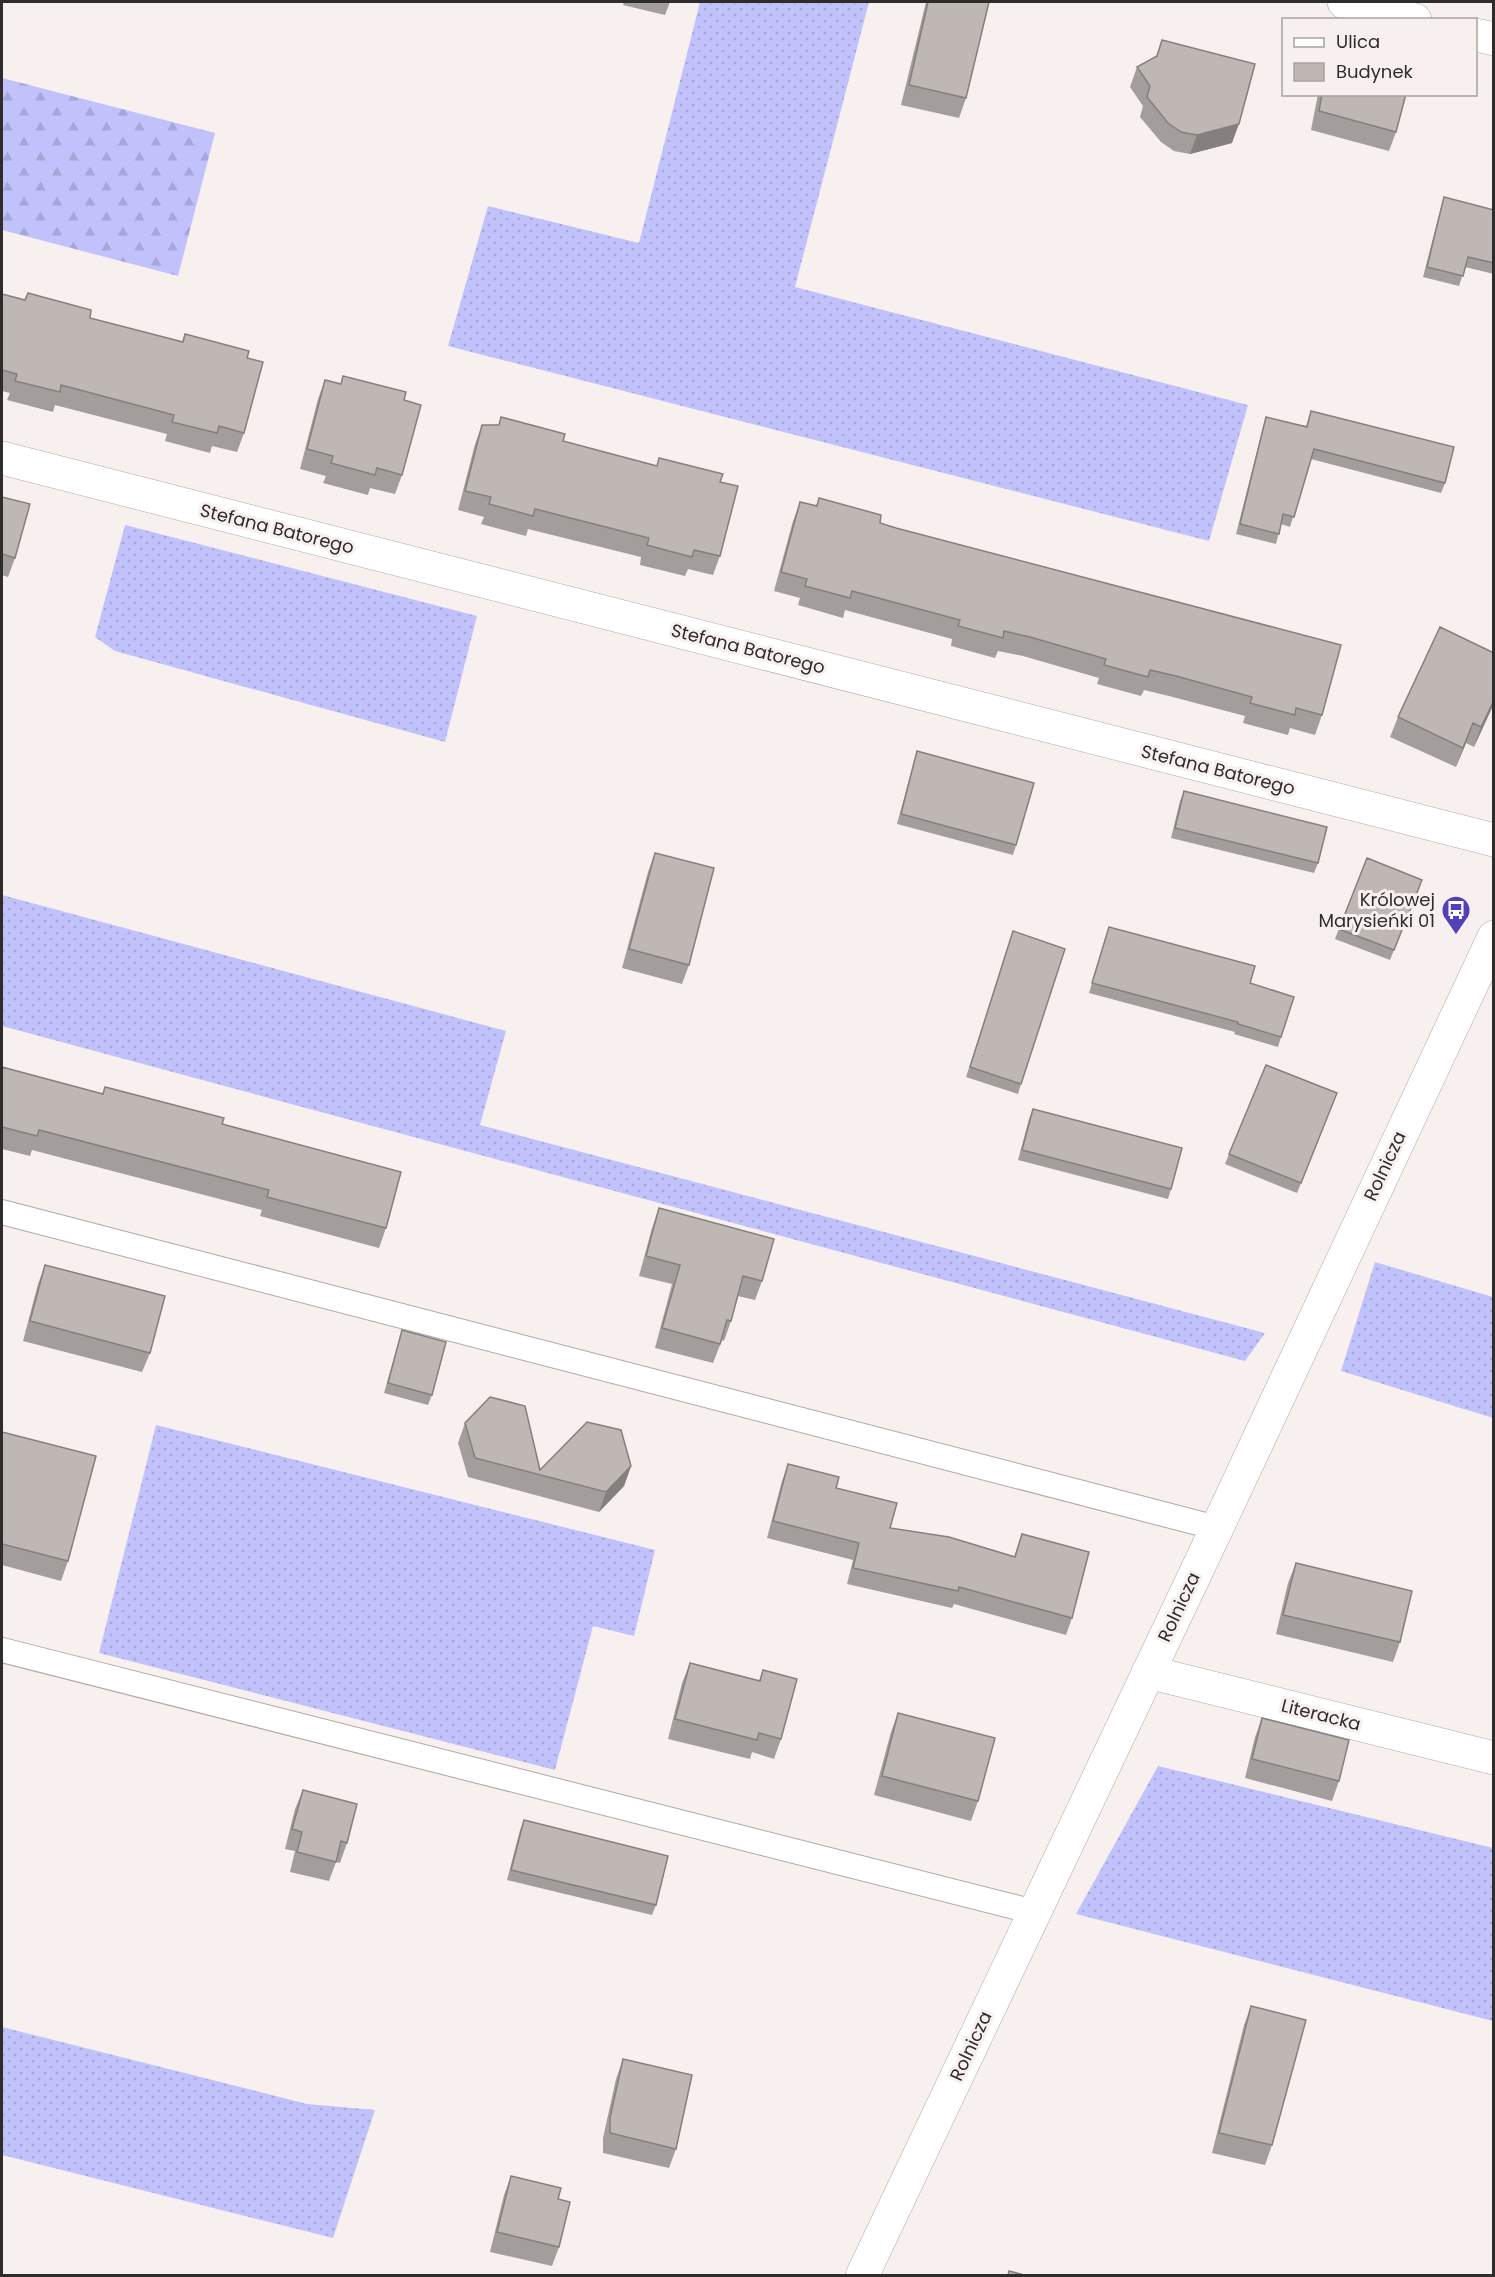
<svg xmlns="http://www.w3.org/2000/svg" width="1495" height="2277" font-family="Poppins,sans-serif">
<defs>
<pattern id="grass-dots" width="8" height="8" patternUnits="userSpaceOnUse" patternTransform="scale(1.5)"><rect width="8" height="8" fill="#c1c2fc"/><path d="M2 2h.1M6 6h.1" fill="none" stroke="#a6a7d8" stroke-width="1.8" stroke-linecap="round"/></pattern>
<pattern id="forest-firs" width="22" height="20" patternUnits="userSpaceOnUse" patternTransform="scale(1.5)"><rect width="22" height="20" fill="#c1c2fc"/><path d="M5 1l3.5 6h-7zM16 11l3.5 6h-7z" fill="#a6a7d8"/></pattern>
</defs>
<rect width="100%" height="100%" fill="#f7f0ee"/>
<path fill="url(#grass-dots)" d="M 700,2 L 869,2 L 795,287 L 1248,405 L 1209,541 L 448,346 L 488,206 L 639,243 Z
M 125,525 L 477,616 L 445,742 L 115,651 L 95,637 Z
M 2,895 L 506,1031 L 480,1125 L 1265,1333 L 1245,1361 L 2,1026 Z
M 1375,1262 L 1493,1297 L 1493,1418 L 1341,1371 Z
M 156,1425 L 655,1550 L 634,1636 L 593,1626 L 555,1770 L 99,1653 Z
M 1158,1766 L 1493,1848 L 1493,2021 L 1076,1914 Z
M 2,2027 L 307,2104 L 375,2110 L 333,2238 L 2,2155 Z"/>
<path fill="url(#forest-firs)" d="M 2,78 L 215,133 L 178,276 L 2,230 Z"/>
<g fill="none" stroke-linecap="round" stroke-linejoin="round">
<g stroke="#afa9a6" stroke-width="26">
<path id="service" d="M 2,1212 L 1217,1528
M 2,1650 L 1034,1912"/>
</g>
<g stroke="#afa9a6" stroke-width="34">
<path id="minor" d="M 1344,2 L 1415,20
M 1476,35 L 1494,39
M 2,458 L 1494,840
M 1148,1672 L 1494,1758"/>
</g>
<g stroke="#afa9a6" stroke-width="34">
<path id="tertiary" d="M 862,2276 L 1217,1528 L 1494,937"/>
</g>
<use href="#service" stroke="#fff" stroke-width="24"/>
<use href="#minor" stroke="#fff" stroke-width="33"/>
<use href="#tertiary" stroke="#fff" stroke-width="33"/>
</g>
<path fill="#a39d9b" d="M 624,2 L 670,2 L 665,15 L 623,5 Z
M 926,2 L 989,2 L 966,98 L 959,118 L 901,105 Z
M 1162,40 L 1232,143 L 1190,154 L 1174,151 L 1161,142 L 1140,117 L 1143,106 L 1130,87 L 1137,67 L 1156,57 Z
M 1318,94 L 1406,94 L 1396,132 L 1389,151 L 1311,130 Z
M 1444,197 L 1494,210 L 1494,274 L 1465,267 L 1459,286 L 1423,277 L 1441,207 Z
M 28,293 L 90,318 L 182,342 L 185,334 L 247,358 L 244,433 L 237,452 L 212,446 L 210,453 L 165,441 L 167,434 L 55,405 L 53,412 L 7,400 L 10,393 L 2,391 L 2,294 L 25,300 Z
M 343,376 L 404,400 L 402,475 L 395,494 L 370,488 L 368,495 L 323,483 L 326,476 L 300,469 L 318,399 L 325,380 L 341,384 Z
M 1311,411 L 1445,483 L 1441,493 L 1311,459 L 1290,527 L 1281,524 L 1276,544 L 1236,534 L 1263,427 L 1266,417 L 1306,426 Z
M 501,417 L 563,441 L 657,466 L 659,458 L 720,482 L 720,556 L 713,575 L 688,569 L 685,576 L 640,565 L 641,557 L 528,529 L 526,536 L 481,524 L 484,517 L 458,510 L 475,444 L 482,425 L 499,425 Z
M 2,497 L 15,558 L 8,577 L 2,575 Z
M 819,498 L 880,523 L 1322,715 L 1315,735 L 1290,728 L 1288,735 L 1243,723 L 1245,716 L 1169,696 L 1144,690 L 1141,696 L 1097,684 L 1099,678 L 1023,656 L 998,651 L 995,658 L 951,646 L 952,639 L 845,610 L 843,618 L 798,605 L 800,598 L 774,591 L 793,521 L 800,502 L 816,506 Z
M 1494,653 L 1494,704 L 1474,747 L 1466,743 L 1456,767 L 1390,737 L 1398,717 Z
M 917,751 L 1016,845 L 1013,855 L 897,824 L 914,761 Z
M 1184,791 L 1318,863 L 1314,873 L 1171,838 L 1180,801 Z
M 655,853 L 689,965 L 682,984 L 622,968 L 648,872 Z
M 1367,858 L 1422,880 L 1390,960 L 1335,939 Z
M 1109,927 L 1250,983 L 1281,1037 L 1278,1047 L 1234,1034 L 1235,1032 L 1089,993 Z
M 1013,931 L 1021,1084 L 1018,1094 L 966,1077 Z
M 2,1067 L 103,1094 L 105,1087 L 222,1124 L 386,1228 L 379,1248 L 260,1216 L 262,1210 L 32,1150 L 30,1156 L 2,1149 Z
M 1337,1093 L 1297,1193 L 1225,1164 L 1229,1154 Z
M 1033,1109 L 1171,1189 L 1168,1199 L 1018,1160 L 1029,1119 Z
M 659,1208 L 762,1281 L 755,1300 L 738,1296 L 731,1321 L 724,1341 L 722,1340 L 713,1363 L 655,1348 L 672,1284 L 639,1276 L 652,1228 Z
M 45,1265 L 150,1353 L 142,1372 L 23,1341 L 38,1284 Z
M 402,1330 L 432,1395 L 428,1405 L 384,1393 L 399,1340 Z
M 465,1423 L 540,1470 L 631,1466 L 624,1486 L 599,1512 L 468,1477 L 458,1443 Z
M 2,1435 L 68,1561 L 61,1581 L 2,1565 Z
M 788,1464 L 836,1488 L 890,1528 L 1014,1557 L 1022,1534 L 1072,1618 L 1066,1635 L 954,1604 L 952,1608 L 847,1584 L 853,1560 L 767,1538 L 782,1481 Z
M 1296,1563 L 1400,1642 L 1393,1662 L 1276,1634 L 1288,1583 Z
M 690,1663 L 759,1681 L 763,1670 L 781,1739 L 774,1759 L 752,1752 L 750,1759 L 668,1739 L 682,1683 Z
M 898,1713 L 978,1801 L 971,1821 L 874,1795 L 891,1732 Z
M 1262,1718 L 1339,1781 L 1332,1801 L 1245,1778 L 1255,1737 Z
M 303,1790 L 347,1843 L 340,1863 L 336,1862 L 329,1881 L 290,1872 L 295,1851 L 285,1849 L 295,1809 Z
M 524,1820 L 656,1905 L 652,1915 L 507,1880 L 520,1830 Z
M 1251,2006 L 1272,2145 L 1265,2165 L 1212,2153 L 1244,2025 Z
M 623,2059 L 676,2149 L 669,2168 L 603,2153 L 603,2138 L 616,2079 Z
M 511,2176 L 558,2199 L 559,2247 L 552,2266 L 490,2252 L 504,2195 Z"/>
<path fill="#85807e" d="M 1239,124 L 1232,143 L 1190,154 L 1197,135 Z
M 1494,700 L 1493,705 L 1474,747 L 1481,727 Z
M 1473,723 L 1466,743 L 1456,767 L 1463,748 Z
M 631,1466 L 624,1486 L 599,1512 L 606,1492 Z"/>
<path fill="#beb7b4" stroke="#85807e" stroke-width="1.5" d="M 928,2 L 989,2 L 966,98 L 909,85 Z
M 1162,40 L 1255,64 L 1239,124 L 1197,135 L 1181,132 L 1168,123 L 1147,97 L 1150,86 L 1137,67 L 1157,56 Z
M 1322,94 L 1406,94 L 1396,132 L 1319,111 Z
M 1444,197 L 1494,210 L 1494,263 L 1468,257 L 1463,276 L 1427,267 Z
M 28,293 L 91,310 L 90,318 L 183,342 L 185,334 L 249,351 L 247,358 L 263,362 L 244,433 L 219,426 L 217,433 L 172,422 L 174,415 L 61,385 L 60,392 L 15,381 L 17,374 L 2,370 L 2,294 L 25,300 Z
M 343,376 L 406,392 L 404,400 L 421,405 L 402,475 L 377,468 L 375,475 L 331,463 L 333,456 L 307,449 L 325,380 L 341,384 Z
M 1311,411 L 1454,447 L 1445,483 L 1314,449 L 1294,517 L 1283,514 L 1279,534 L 1240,524 L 1266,417 L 1307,427 Z
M 501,417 L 565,434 L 563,441 L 657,466 L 659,458 L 723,474 L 720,482 L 738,486 L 720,556 L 694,550 L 692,557 L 669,551 L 647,545 L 649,538 L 535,509 L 533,516 L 489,504 L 491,497 L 465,491 L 482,425 L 499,425 Z
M 2,497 L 30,504 L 15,558 L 2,554 Z
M 819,498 L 881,515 L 880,523 L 896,528 L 1341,645 L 1322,715 L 1296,708 L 1295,715 L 1250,703 L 1252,697 L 1176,676 L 1150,670 L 1148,677 L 1104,665 L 1106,659 L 1030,637 L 1004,631 L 1003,638 L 958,626 L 960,620 L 852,591 L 850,598 L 805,586 L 807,579 L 781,572 L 800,502 L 817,506 Z
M 1440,627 L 1494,653 L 1494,700 L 1481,727 L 1473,723 L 1463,748 L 1398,717 Z
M 917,751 L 1034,783 L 1016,845 L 901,814 Z
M 1184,791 L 1327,827 L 1318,863 L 1175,828 Z
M 655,853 L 714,868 L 689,965 L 629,949 Z
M 1367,858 L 1422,880 L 1394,950 L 1339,929 Z
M 1109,927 L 1255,966 L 1250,983 L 1294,997 L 1281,1037 L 1238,1024 L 1238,1022 L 1092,983 Z
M 1013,931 L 1065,949 L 1021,1084 L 970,1067 Z
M 1266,1065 L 1337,1093 L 1301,1183 L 1229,1154 Z
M 2,1067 L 103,1094 L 105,1087 L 224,1118 L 222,1124 L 401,1172 L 386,1228 L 267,1197 L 269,1190 L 39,1130 L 37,1136 L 2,1127 Z
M 1033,1109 L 1182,1148 L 1171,1189 L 1022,1150 Z
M 659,1208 L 774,1239 L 762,1281 L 743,1276 L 731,1321 L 727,1320 L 720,1344 L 662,1328 L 680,1265 L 646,1256 Z
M 45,1265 L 165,1296 L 150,1353 L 30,1321 Z
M 402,1330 L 446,1342 L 432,1395 L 388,1383 Z
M 490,1397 L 525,1406 L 540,1470 L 587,1422 L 621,1430 L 631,1466 L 606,1492 L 475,1458 L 465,1423 Z
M 2,1432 L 96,1456 L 68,1561 L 2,1544 Z
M 788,1464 L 839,1477 L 836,1488 L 897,1503 L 890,1528 L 949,1537 L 1015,1557 L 1022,1534 L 1089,1552 L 1072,1618 L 959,1587 L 958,1591 L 853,1568 L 859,1543 L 773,1521 Z
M 1296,1563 L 1412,1591 L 1400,1642 L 1283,1615 Z
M 690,1663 L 760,1681 L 763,1670 L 797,1679 L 781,1739 L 759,1733 L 757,1740 L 675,1719 Z
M 898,1713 L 995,1738 L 978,1801 L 882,1776 Z
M 1262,1718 L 1349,1740 L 1339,1781 L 1252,1759 Z
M 303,1790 L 357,1804 L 347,1843 L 341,1841 L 336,1862 L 297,1852 L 302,1832 L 292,1829 Z
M 524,1820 L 668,1856 L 656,1905 L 511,1870 Z
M 1251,2006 L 1306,2020 L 1272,2145 L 1219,2133 Z
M 623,2059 L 692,2075 L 676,2149 L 610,2133 L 610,2118 Z
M 511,2176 L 561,2188 L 558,2199 L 570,2202 L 559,2247 L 497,2232 Z
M 1009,2271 L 1028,2276 L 1008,2276 Z"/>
<defs>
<g id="bus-pin" transform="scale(1.5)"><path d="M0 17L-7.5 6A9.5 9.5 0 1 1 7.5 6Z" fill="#5240b8" stroke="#f7f0ee"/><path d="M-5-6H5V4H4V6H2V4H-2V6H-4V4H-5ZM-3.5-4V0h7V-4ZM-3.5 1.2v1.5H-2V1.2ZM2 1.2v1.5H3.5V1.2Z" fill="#fff"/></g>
</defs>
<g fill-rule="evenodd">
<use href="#bus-pin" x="1456" y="910"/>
</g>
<g text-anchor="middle" stroke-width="6" stroke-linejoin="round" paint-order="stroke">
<g font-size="18" fill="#2f2d2c" stroke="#f7f0ee">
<text transform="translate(277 529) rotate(14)" y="6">Stefana Batorego</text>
<text transform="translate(748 649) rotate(14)" y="6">Stefana Batorego</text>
<text transform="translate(1218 770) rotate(14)" y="6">Stefana Batorego</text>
<text transform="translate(1385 1166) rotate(-65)" y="6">Rolnicza</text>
<text transform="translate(1179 1607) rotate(-65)" y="6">Rolnicza</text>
<text transform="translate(1321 1715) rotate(14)" y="6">Literacka</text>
<text transform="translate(971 2046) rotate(-65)" y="6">Rolnicza</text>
</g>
<g font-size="18" fill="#2f2d2c" stroke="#f7f0ee" text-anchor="end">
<text x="1435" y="906">Królowej<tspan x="1435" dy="21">Marysieńki 01</tspan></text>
</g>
</g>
<rect width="1495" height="2277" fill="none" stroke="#2f2d2c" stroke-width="6"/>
<rect x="1282" y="18" width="195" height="78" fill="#f7f0ee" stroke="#a7a2a0" stroke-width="1.5"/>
<rect x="1294" y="38" width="30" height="9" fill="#ffffff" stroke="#a7a2a0" stroke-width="1.5"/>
<text x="1336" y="48" font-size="18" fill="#2f2d2c">Ulica</text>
<rect x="1294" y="63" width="30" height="18" fill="#beb7b4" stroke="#a7a2a0" stroke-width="1.5"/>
<text x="1336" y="78" font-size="18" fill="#2f2d2c">Budynek</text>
</svg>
